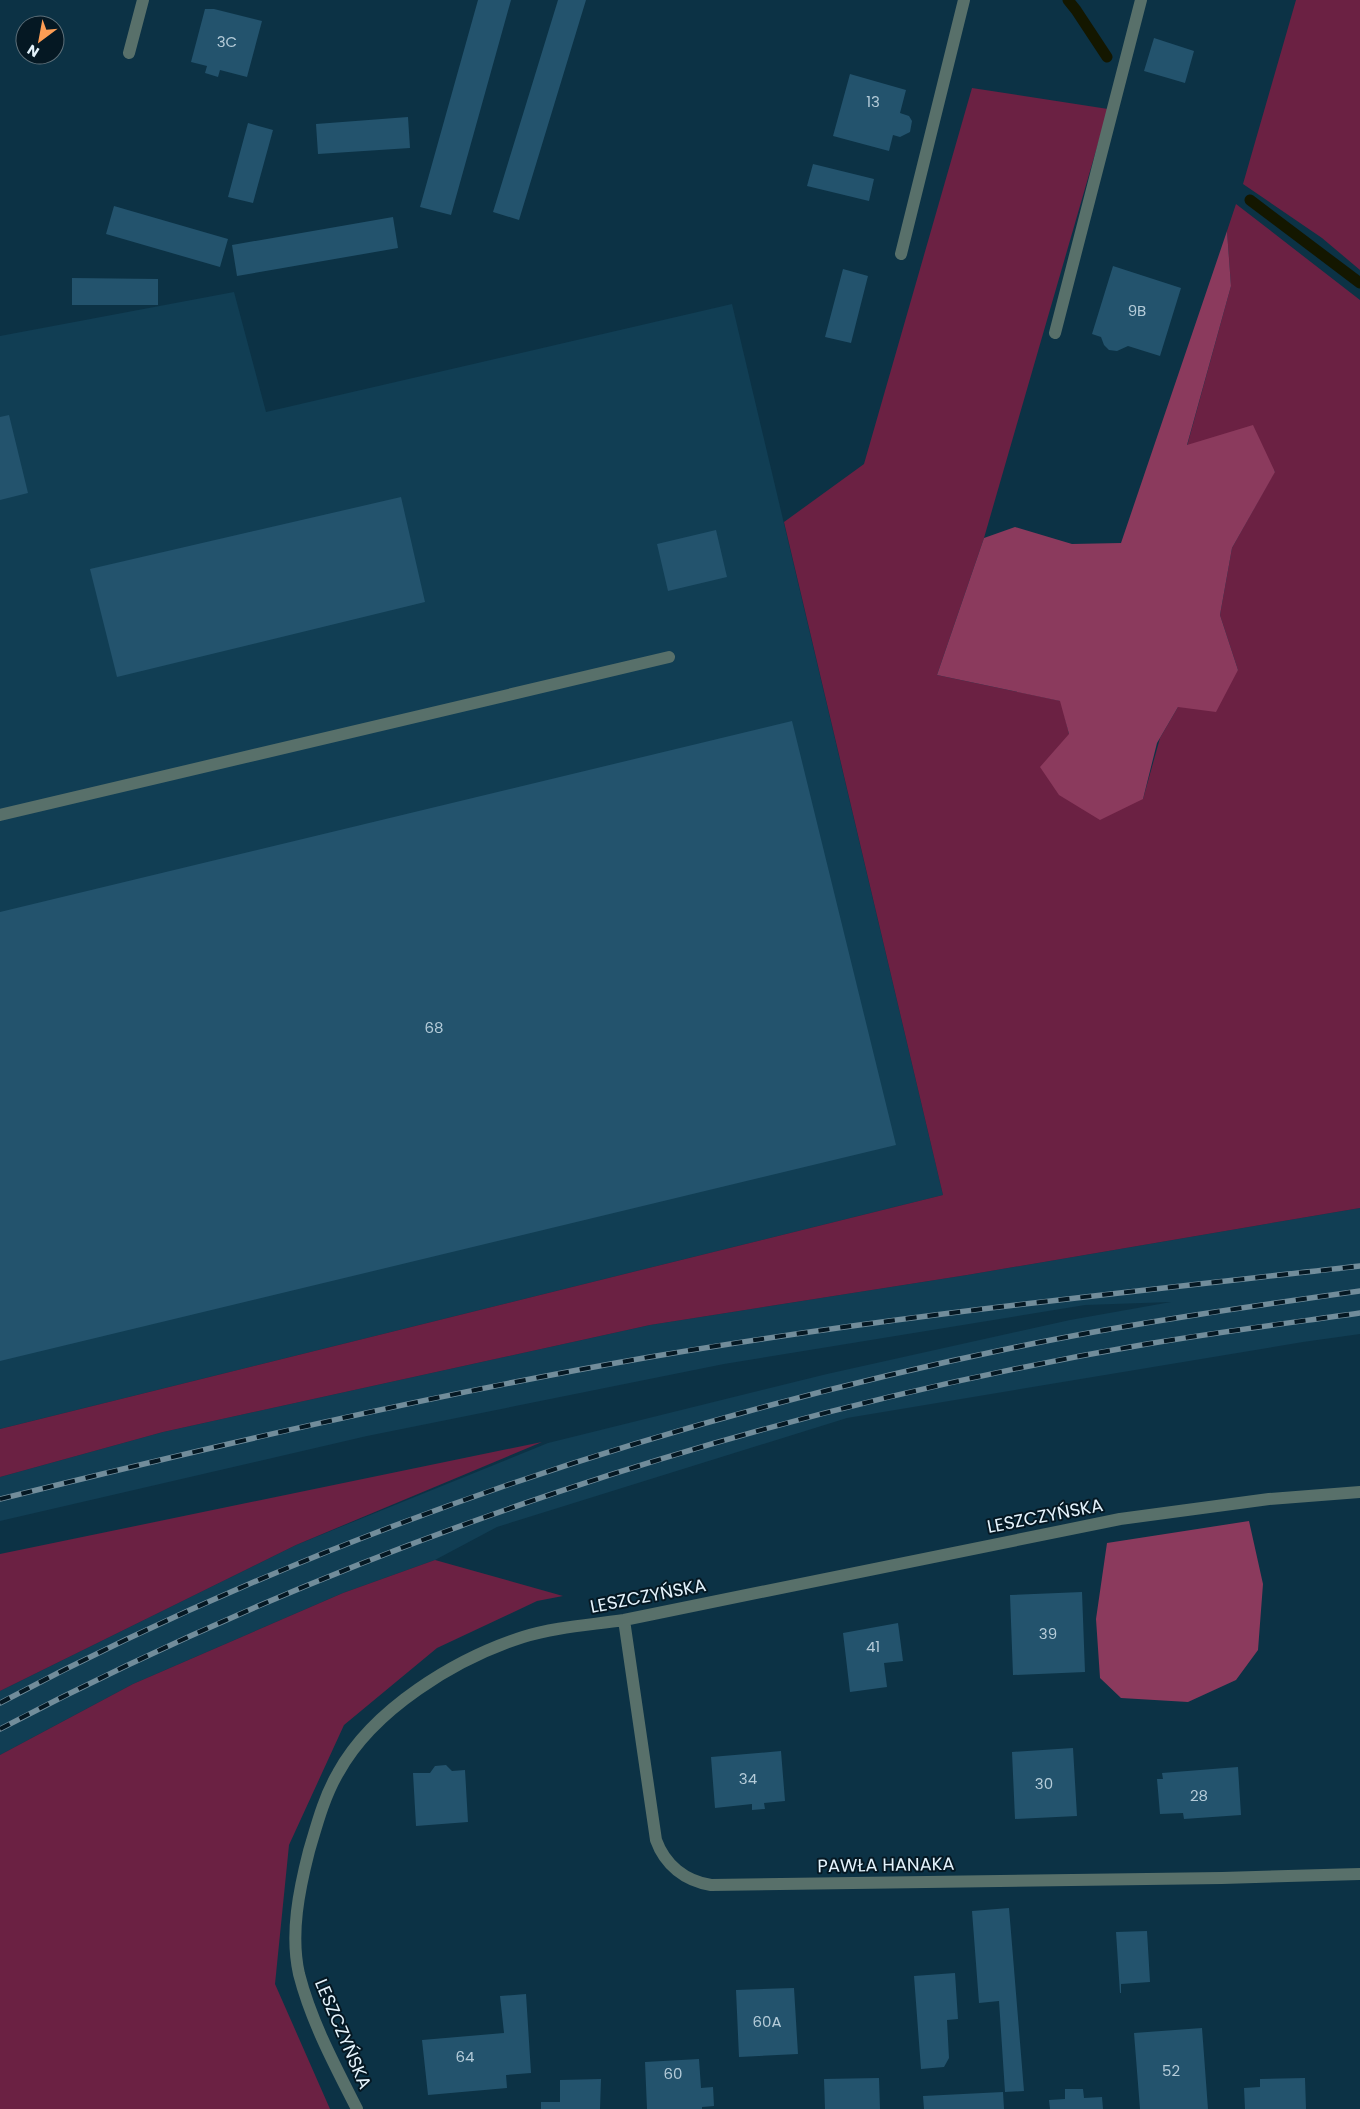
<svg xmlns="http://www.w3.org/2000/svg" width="1360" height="2109" font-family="Poppins,sans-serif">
<rect width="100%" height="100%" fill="#0c3245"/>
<path fill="#113e54" d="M 234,292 L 266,412 L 732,304 L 943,1195 L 0,1429 L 0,336 Z
M 1360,1208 L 1360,1334 L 1303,1342 L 847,1418 L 497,1527 L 435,1560 L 343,1593 L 133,1684 L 0,1755 L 0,1691 L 296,1545 L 548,1443 L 827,1374 L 1070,1320 L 1171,1302 L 1085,1305 L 724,1364 L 367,1436 L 0,1521 L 0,1477 L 163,1432 L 650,1325 L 967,1275 Z"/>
<path fill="#6b2143" d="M 1296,0 L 1360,0 L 1360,270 L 1322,238 L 1243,184 Z
M 972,88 L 1108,109 L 984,538 L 937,675 L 1061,701 L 1069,734 L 1143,799 L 1160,738 L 1178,707 L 1238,670 L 1220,615 L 1232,548 L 1275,471 L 1187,446 L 1231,286 L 1227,231 L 1236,204 L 1360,300 L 1360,1208 L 967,1275 L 650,1325 L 163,1432 L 0,1477 L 0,1429 L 943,1195 L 784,522 L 864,464 Z
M 542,1442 L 296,1545 L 0,1691 L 0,1554 Z
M 435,1560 L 563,1596 L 537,1601 L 437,1648 L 344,1725 L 289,1845 L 275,1984 L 330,2109 L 0,2109 L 0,1755 L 133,1684 L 343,1593 Z"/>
<path fill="#8b3a5d" d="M 1227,231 L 1231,286 L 1187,445 L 1253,425 L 1275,472 L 1232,548 L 1220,615 L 1238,670 L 1216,712 L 1178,707 L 1157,743 L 1143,799 L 1100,820 L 1059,795 L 1040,767 L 1069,734 L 1060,701 L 937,675 L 984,538 L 1015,527 L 1072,544 L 1121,543 Z
M 1249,1521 L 1263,1584 L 1258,1650 L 1236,1680 L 1188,1702 L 1121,1698 L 1100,1678 L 1096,1619 L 1107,1543 Z"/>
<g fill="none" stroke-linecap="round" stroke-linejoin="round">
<path stroke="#141700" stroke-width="11" d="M 1068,0 L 1076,10 L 1107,57
M 1250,200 L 1360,283"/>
</g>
<path fill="#23536d" d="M 478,0 L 511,0 L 451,215 L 420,207 Z
M 558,0 L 586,0 L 519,220 L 493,212 Z
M 205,9 L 214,9 L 262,21 L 247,77 L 220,70 L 218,77 L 205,73 L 207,66 L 191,62 Z
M 1154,38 L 1194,51 L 1185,83 L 1144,71 Z
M 850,74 L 906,90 L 900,113 L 909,116 L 912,121 L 910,132 L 900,137 L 893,135 L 889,151 L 833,136 Z
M 408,117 L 410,148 L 318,154 L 316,124 Z
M 248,123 L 273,130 L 253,203 L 228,197 Z
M 813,164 L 874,179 L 869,201 L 807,186 Z
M 114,206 L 228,239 L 220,267 L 106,234 Z
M 393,217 L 398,248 L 237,276 L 232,245 Z
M 1113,266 L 1181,288 L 1160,356 L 1128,346 L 1117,351 L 1109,350 L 1104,345 L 1101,337 L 1092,334 Z
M 843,269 L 868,276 L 851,343 L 825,337 Z
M 72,278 L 158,279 L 158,305 L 72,305 Z
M 9,415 L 28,493 L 0,500 L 0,417 Z
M 401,497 L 425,602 L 117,677 L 90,569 Z
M 716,530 L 727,577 L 668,591 L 657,544 Z
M 792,721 L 896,1145 L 0,1361 L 0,912 Z
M 1082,1592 L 1085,1672 L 1013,1675 L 1010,1595 Z
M 898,1623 L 903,1661 L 884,1663 L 887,1687 L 850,1692 L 843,1633 Z
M 1073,1748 L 1077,1816 L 1015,1819 L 1012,1752 Z
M 781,1751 L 785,1801 L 764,1803 L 765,1809 L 752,1810 L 752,1804 L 715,1808 L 711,1757 Z
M 446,1765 L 452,1771 L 465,1770 L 468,1822 L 416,1826 L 413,1773 L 430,1773 L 435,1766 Z
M 1238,1767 L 1241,1815 L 1184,1819 L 1183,1813 L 1160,1814 L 1157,1779 L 1163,1779 L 1162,1773 Z
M 1009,1908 L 1024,2091 L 1005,2092 L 999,2001 L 979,2003 L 972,1911 Z
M 1147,1931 L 1150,1982 L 1121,1984 L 1121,1993 L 1120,1993 L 1116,1932 Z
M 955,1973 L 958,2019 L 947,2020 L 949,2058 L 944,2067 L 921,2069 L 914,1976 Z
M 794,1988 L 798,2054 L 739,2057 L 736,1990 Z
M 526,1994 L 531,2073 L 506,2075 L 507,2088 L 428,2095 L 422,2040 L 504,2033 L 500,1996 Z
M 1202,2028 L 1208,2109 L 1140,2109 L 1134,2033 Z
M 699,2059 L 701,2088 L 713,2087 L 714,2106 L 702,2107 L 702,2109 L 647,2109 L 645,2062 Z
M 879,2078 L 880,2109 L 825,2109 L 824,2079 Z
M 1305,2078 L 1306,2109 L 1245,2109 L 1244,2088 L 1260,2087 L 1260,2079 Z
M 601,2079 L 600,2109 L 541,2109 L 541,2102 L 560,2102 L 560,2080 Z
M 1065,2089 L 1083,2089 L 1084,2098 L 1102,2097 L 1103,2109 L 1050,2109 L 1049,2100 L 1065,2099 Z
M 1003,2092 L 1004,2109 L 924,2109 L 923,2096 Z"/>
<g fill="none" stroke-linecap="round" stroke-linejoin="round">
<path stroke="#58706a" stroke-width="12" d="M 129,53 L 143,0
M 901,254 L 964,0
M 1055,333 L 1141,0
M 0,815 L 669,657
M 624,1620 L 656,1840 C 665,1865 685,1881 711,1885 L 1222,1878 L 1360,1874
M 357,2109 C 335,2066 311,2021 299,1974 C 290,1934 299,1890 309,1851 C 317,1824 324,1797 338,1773 C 373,1709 455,1659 523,1637 C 555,1627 590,1625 624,1620 L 1120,1519 L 1269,1499 L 1360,1492"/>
<g stroke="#728d9b" stroke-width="5.5">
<path id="rail" d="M 0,1499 C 214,1446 427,1396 644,1358 C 881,1317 1121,1293 1360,1266
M 0,1703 C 324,1531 682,1414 1041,1342 C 1147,1321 1253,1306 1360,1291
M 0,1729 C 356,1542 750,1412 1147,1344 C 1218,1332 1289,1323 1360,1313"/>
</g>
<use href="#rail" stroke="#051823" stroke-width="4" stroke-dasharray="11" stroke-linecap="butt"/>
</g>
<g text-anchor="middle" stroke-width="4" stroke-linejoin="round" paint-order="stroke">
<g font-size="15" fill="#b4cbd8">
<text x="227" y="47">3C</text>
<text x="873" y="107">13</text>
<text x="1137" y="316">9B</text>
<text x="434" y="1033">68</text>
<text x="1048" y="1639">39</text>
<text x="873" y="1652">41</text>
<text x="748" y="1784">34</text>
<text x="1044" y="1789">30</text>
<text x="1199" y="1801">28</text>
<text x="767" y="2027">60A</text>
<text x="465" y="2062">64</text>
<text x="1171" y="2076">52</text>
<text x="673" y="2079">60</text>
</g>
<g font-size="18" fill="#e4f3fc" stroke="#051823">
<text transform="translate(1045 1516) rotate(-11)" y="6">LESZCZYŃSKA</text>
<text transform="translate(648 1596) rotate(-11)" y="6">LESZCZYŃSKA</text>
<text transform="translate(886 1865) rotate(-1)" y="6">PAWŁA HANAKA</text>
<text transform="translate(343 2034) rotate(67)" y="6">LESZCZYŃSKA</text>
</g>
</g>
<g transform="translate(40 40) rotate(212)"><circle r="24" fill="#051823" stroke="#5e707a"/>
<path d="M0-4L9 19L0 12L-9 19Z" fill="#fd9d54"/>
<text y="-8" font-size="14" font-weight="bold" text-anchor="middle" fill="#e4f3fc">N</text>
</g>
</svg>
